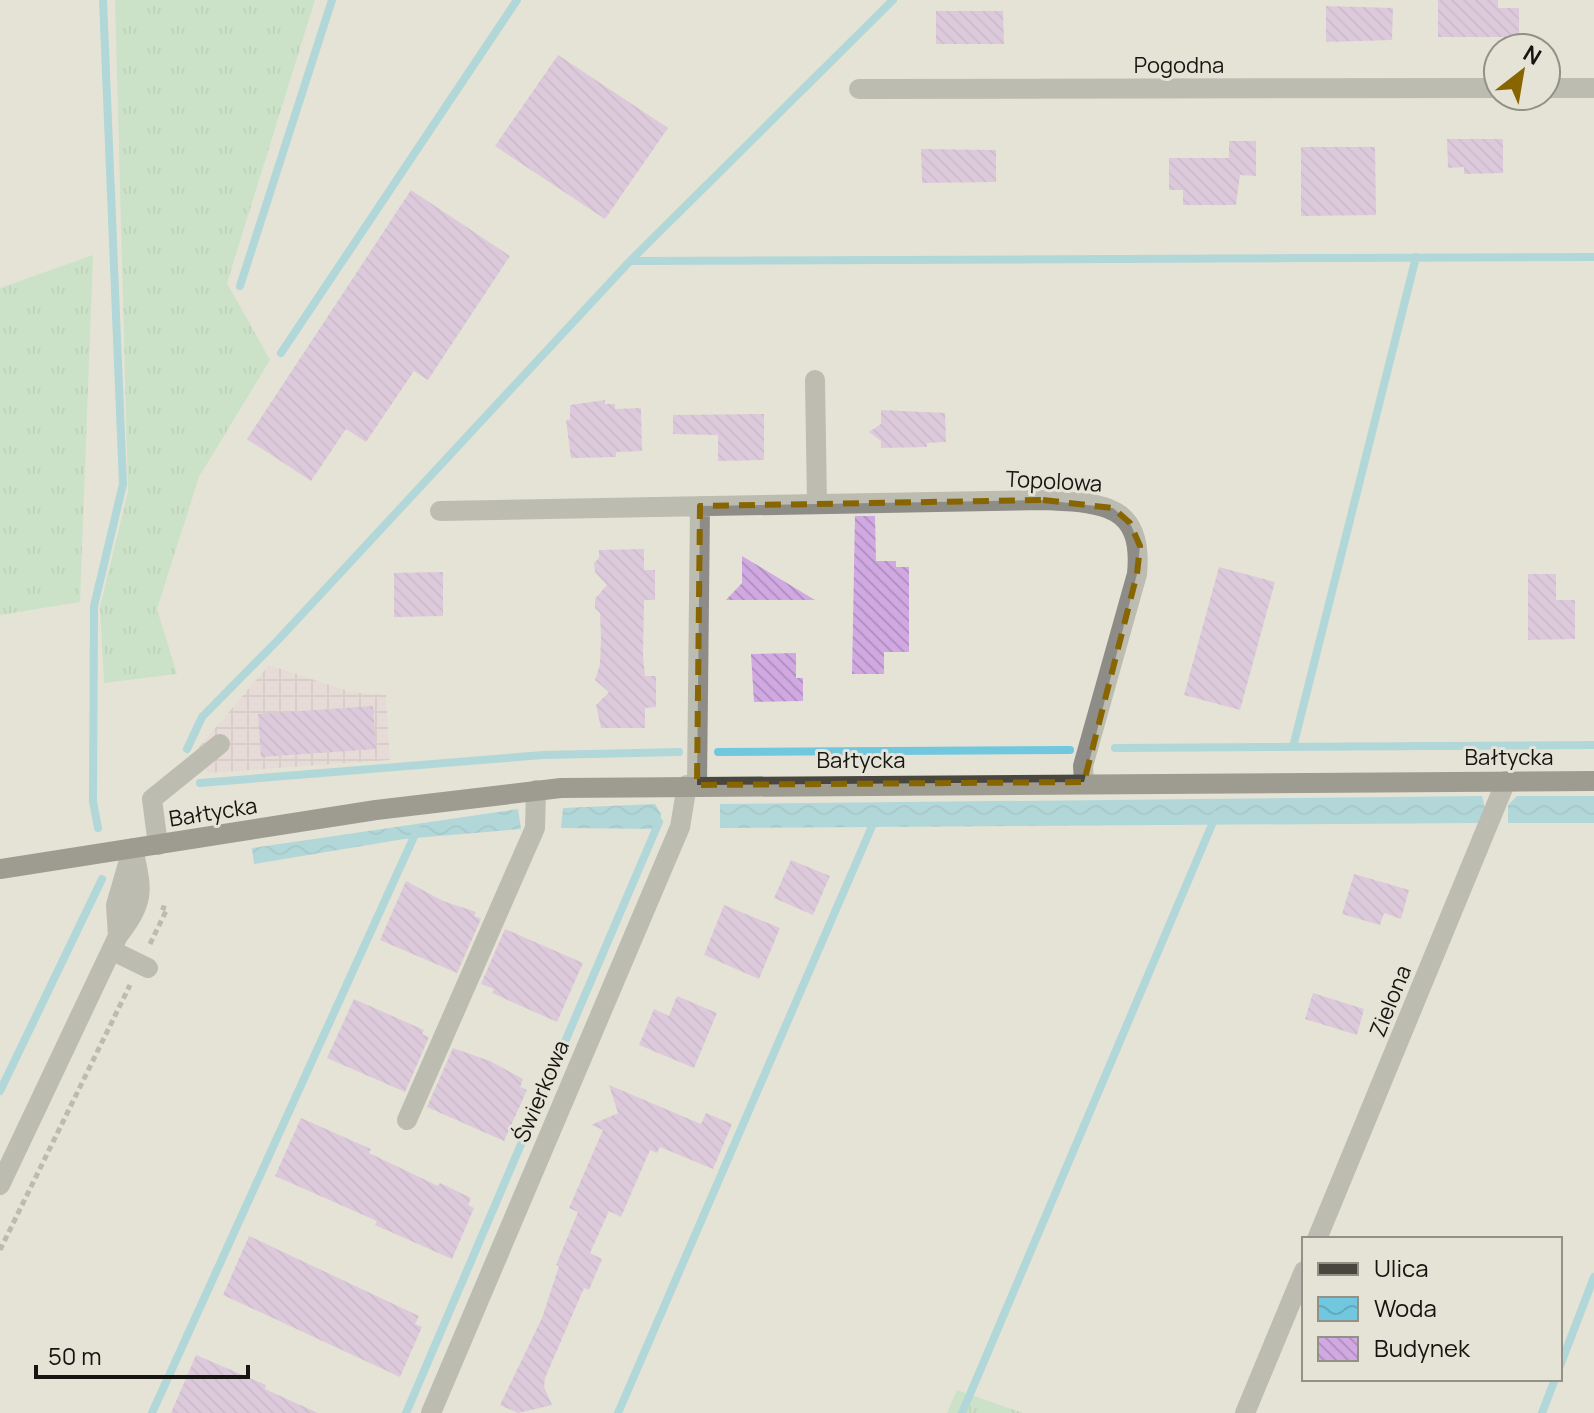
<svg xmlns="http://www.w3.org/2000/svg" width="1594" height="1413" font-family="Manrope,sans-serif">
<defs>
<pattern id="industrial-grid" width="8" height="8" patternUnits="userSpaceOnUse" patternTransform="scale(2)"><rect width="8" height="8" fill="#e8d1dc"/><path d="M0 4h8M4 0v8" fill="none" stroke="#c6b3bc"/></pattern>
<pattern id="grass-tufts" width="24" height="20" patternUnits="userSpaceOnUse" patternTransform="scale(2)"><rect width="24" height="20" fill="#acdfb9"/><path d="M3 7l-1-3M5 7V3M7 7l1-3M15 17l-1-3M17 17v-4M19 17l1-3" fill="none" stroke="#93be9e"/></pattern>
<pattern id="water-waves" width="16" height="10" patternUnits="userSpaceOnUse" patternTransform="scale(2)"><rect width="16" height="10" fill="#71c7dd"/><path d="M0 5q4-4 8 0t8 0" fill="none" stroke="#61aabd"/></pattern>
<pattern id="building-back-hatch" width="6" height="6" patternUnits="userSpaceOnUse" patternTransform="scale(2)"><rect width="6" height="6" fill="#d1a9e2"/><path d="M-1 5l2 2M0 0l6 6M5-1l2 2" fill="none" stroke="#b391c1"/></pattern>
</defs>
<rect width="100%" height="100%" fill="#e5e3d6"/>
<path fill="url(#industrial-grid)" d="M 269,665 L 351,692 L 386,695 L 390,760 L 208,773 L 191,756 Z"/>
<path fill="url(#grass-tufts)" d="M 115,0 L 315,0 L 227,283 L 270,360 L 199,477 L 157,609 L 177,674 L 104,683 L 100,607 L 128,491 Z
M 93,255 L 80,602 L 0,615 L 0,288 Z
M 957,1390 L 1023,1413 L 947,1413 Z"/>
<path fill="url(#water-waves)" d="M 1482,796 L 1485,808 L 1480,823 L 720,828 L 720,804 Z
M 1517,796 L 1594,796 L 1594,823 L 1508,823 L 1508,805 Z
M 655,804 L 661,814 L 660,829 L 561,828 L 563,808 Z
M 518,809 L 521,829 L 404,839 L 254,864 L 252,848 Z"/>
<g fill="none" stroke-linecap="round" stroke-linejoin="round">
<path stroke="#71c7dd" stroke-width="8" d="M 631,261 L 1594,257
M 240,286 L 332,0
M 281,353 L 517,0
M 1293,747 L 1416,257
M 1115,748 L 1594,745
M 187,749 L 202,717 L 278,640 L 630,261 L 893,0
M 718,752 L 1070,750
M 200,783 L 543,755 L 679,752
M 98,828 L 93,802 L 94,606 L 123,484 L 103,0
M 0,1091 L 102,879
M 1560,1366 L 1594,1277
M 152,1413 L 417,830
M 406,1413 L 659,822
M 618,1413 L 876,817
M 962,1413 L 1216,815
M 1542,1413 L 1555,1379"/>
</g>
<path fill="url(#building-back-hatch)" d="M 1438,0 L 1498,0 L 1498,8 L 1519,8 L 1519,37 L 1438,37 Z
M 1326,6 L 1393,8 L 1392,40 L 1326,42 Z
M 936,11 L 1003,11 L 1004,44 L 936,44 Z
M 558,55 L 668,128 L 605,219 L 495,146 Z
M 1447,139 L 1503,139 L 1503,173 L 1464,174 L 1464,167 L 1448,168 Z
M 1229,141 L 1256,141 L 1256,176 L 1240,175 L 1236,205 L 1183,205 L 1183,190 L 1169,190 L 1169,158 L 1229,158 Z
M 1301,147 L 1375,147 L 1376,215 L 1301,216 Z
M 921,149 L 996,150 L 996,182 L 922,183 Z
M 411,190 L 510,256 L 428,380 L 414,371 L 366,442 L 346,429 L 311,481 L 247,439 Z
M 605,400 L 605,404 L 615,404 L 615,409 L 641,408 L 642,451 L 616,452 L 616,457 L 571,458 L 566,420 L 570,420 L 570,405 Z
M 881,410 L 945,413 L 946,442 L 927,443 L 927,447 L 881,448 L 881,441 L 869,432 L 881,424 Z
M 764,414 L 764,460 L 718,461 L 718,435 L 673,434 L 673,415 Z
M 855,516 L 875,516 L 876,561 L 896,561 L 896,567 L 909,567 L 909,652 L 884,652 L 884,674 L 852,674 Z
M 644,549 L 644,570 L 655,570 L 655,600 L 644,600 L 643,656 L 645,676 L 656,676 L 656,707 L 645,708 L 645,728 L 601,728 L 596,705 L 609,692 L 595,680 L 600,664 L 601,638 L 600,613 L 595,608 L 595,599 L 607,585 L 595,572 L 594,563 L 599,558 L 599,550 Z
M 742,556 L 815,600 L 726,600 L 742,583 Z
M 1219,567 L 1275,582 L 1240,710 L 1184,695 Z
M 443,572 L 443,616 L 394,617 L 394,573 Z
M 1528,574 L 1556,574 L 1556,600 L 1575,600 L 1575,639 L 1528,640 Z
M 796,653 L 796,678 L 803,678 L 803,701 L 754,702 L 751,654 Z
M 373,706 L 376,749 L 261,757 L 258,714 Z
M 791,860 L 830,876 L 813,915 L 774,898 Z
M 1354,874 L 1409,890 L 1401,919 L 1384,913 L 1380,925 L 1342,914 Z
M 406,881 L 443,901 L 476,912 L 474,916 L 481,919 L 457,973 L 380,940 Z
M 724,905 L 780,928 L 759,979 L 704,955 Z
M 505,929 L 583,963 L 557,1022 L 492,993 L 494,989 L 481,984 Z
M 1313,993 L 1364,1009 L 1357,1035 L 1305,1019 Z
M 677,996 L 717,1013 L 694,1068 L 639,1045 L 654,1009 L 669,1016 Z
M 354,999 L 424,1030 L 422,1034 L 429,1037 L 405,1092 L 327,1058 Z
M 453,1048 L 490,1061 L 523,1079 L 520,1087 L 527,1090 L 504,1141 L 427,1107 Z
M 609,1085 L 701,1124 L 706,1113 L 732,1124 L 713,1169 L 660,1147 L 657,1153 L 650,1150 L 621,1217 L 609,1211 L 590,1253 L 602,1259 L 589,1290 L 584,1288 L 545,1378 L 544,1387 L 552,1405 L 518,1413 L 500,1405 L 542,1318 L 559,1266 L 556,1265 L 578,1212 L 569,1208 L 603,1130 L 591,1125 L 618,1113 Z
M 301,1118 L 371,1149 L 369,1153 L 438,1186 L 440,1183 L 471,1198 L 468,1205 L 474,1208 L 452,1259 L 375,1225 L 377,1221 L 275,1176 Z
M 249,1236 L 419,1316 L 415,1324 L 422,1327 L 400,1377 L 223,1295 Z
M 196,1355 L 266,1385 L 265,1389 L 318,1413 L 171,1413 Z"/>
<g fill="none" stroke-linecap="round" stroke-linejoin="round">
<path stroke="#8b8980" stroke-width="5" stroke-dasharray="6 4" stroke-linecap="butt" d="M 150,944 L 167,909 L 161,907
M 0,1250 L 130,985"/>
<path stroke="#8d8c86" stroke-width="20" d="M 1546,88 L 1594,88
M 859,89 L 1498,88
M 815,380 L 817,504
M 440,511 L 1043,500 C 1100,503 1144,502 1137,574 L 1083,766 L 1084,782
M 697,785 L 700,506
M 158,845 L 152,799 L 220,744
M 118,936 L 116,905 L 132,850
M 113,951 L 148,968
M 407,1120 L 535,828 L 536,790
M 0,1185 L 118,936 C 146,899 142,891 133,848
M 1317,1239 L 1506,781
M 431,1413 L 680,827 L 687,785
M 1245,1413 L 1304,1271"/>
<path stroke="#48463d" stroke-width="20" d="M 0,869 L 376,810 L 561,788 L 1594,781"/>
</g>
<path d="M0 0H1594V1413H0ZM 1043,500 L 1113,508 L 1130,523 L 1140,546 L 1137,574 L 1084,782 L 697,785 L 700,506 Z" fill="#e5e3d6" fill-opacity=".55" fill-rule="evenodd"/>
<path fill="none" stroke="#876601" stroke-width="6" stroke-dasharray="16 10" stroke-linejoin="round" d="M 1043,500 L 1113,508 L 1130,523 L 1140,546 L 1137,574 L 1084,782 L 697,785 L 700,506 Z"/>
<g text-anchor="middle" stroke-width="6" stroke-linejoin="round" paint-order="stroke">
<g font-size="22" fill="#161511" stroke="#e5e3d6">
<text x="1179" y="73">Pogodna</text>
<text transform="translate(1054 481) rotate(3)" y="8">Topolowa</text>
<text x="1509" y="765">Bałtycka</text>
<text x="861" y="768">Bałtycka</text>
<text transform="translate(213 812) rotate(-9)" y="8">Bałtycka</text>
<text transform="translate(1390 1001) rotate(-68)" y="8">Zielona</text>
<text transform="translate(541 1091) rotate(-67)" y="8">Świerkowa</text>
</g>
</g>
<rect x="1302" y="1237" width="260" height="144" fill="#e5e3d6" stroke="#929187" stroke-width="2"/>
<rect x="1318" y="1263" width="40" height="12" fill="#48463d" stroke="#929187" stroke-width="2"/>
<text x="1374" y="1277" font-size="24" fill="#161511">Ulica</text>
<rect x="1318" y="1297" width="40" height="24" fill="url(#water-waves)" stroke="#929187" stroke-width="2"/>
<text x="1374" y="1317" font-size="24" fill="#161511">Woda</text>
<rect x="1318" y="1337" width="40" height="24" fill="url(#building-back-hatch)" stroke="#929187" stroke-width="2"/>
<text x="1374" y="1357" font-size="24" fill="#161511">Budynek</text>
<g transform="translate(1522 72) rotate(31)"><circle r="38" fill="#e5e3d6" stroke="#929187" stroke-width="2"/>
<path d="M0-6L14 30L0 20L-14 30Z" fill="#876601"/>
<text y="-12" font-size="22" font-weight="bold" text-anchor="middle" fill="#161511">N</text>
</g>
<path d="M36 1365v12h212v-12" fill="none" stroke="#161511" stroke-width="4"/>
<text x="48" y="1365" font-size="24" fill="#161511" stroke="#e5e3d6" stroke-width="6" paint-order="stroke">50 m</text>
</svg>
